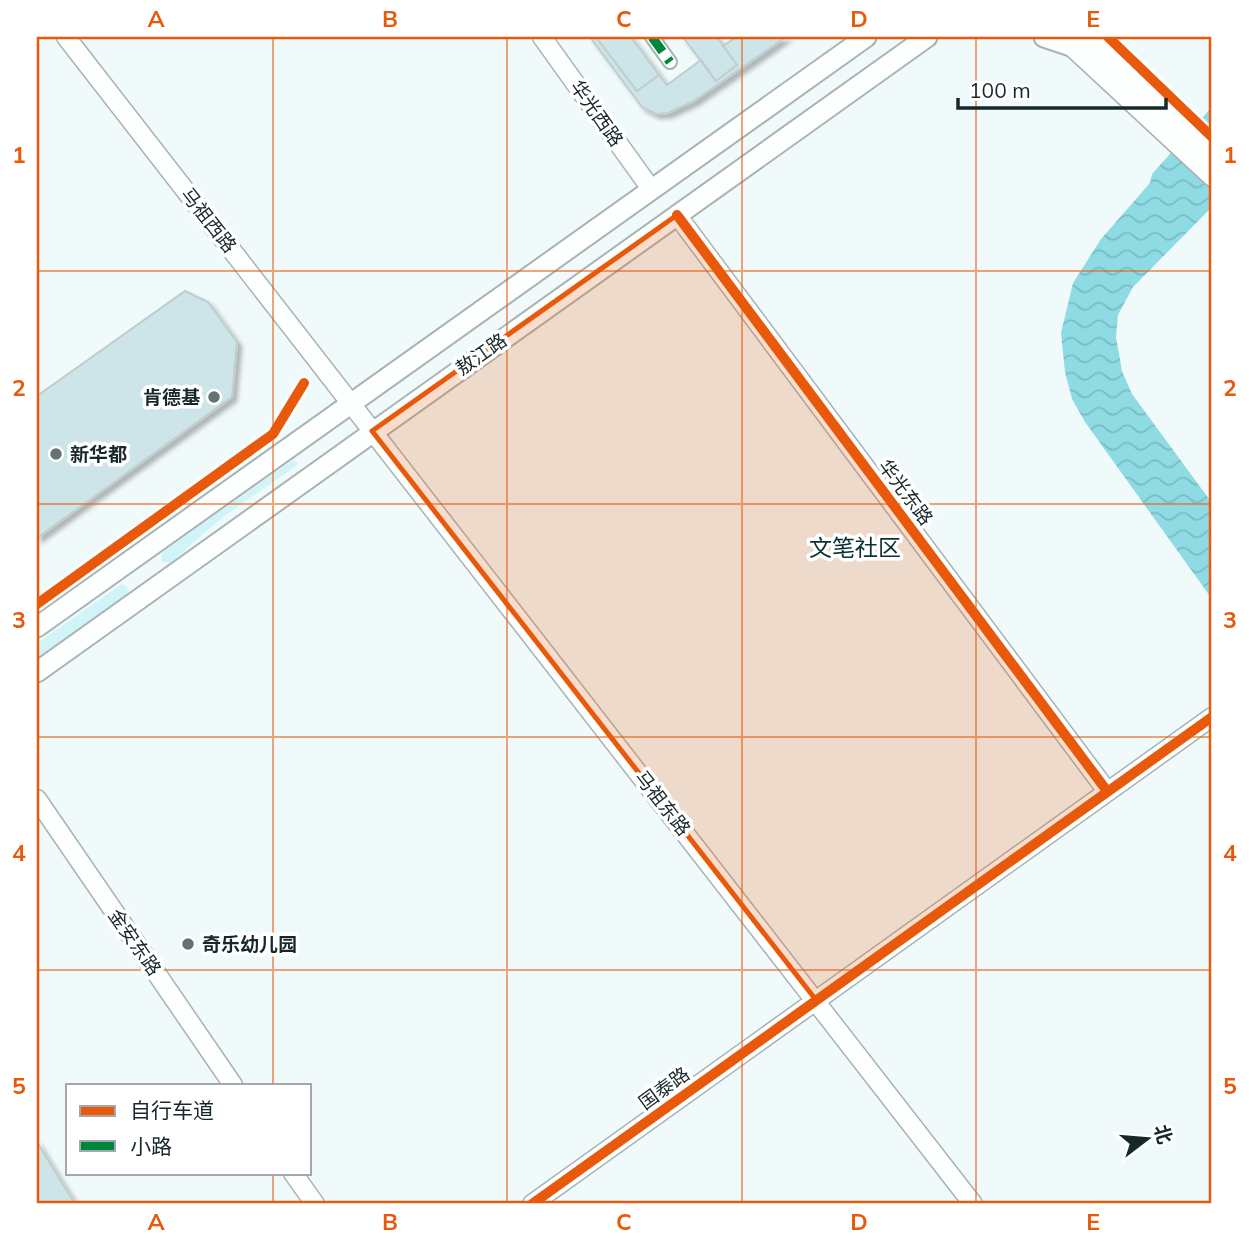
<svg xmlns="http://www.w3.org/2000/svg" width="1249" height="1241" font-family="Mulish,'Noto Sans SC',sans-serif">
<defs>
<pattern id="water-waves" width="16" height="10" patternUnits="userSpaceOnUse" patternTransform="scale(1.75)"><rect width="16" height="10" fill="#8edbe4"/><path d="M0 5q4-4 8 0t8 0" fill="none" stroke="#7abcc4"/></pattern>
<filter id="shadow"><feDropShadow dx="4.5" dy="4.5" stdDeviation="2" flood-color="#0004"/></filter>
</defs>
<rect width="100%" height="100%" fill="#f1fafb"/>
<path fill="#d0f4f8" d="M 293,460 L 298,463 L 296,466 L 222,518 L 170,563 L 161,561 L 162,552 Z
M 122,584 L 127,587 L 128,593 L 124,598 L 37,661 L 37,643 Z"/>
<path fill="url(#water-waves)" d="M 1212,107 L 1212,207 L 1133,287 L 1118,315 L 1116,337 L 1122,371 L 1132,394 L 1212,503 L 1212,599 L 1085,422 L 1072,399 L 1065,372 L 1061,333 L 1073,283 L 1101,239 L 1150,183 L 1152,174 Z"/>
<path fill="#cde5e8" stroke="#c0cccd" stroke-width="2" filter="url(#shadow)" d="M 590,37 L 596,37 L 637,91 L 659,75 L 667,85 L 701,60 L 716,81 L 737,65 L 723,46 L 736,37 L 786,37 L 694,101 L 668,113 L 656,114 L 642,107 Z
M 596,37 L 631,37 L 659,75 L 637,91 Z
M 683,37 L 717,37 L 737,65 L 716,81 Z
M 185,291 L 208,302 L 237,342 L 232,397 L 37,538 L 37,396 Z
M 37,1142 L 75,1204 L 37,1204 Z"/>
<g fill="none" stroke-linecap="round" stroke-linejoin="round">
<g stroke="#a8b3b4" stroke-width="16">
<path id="street" d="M 652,37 L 670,62"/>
</g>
<g stroke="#a8b3b4" stroke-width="21">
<path id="secondary" d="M 66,37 L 973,1204
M 542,37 L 651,189
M 1061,37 L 1212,177
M 1085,37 L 1212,155
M 677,215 L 1107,791
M 37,799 L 233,1085
M 293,1173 L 315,1204
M 532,1204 L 1212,717"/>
</g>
<g stroke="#a8b3b4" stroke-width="23">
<path id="primary" d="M 1044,37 L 1071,46
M 37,627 L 866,37
M 37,672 L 927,37"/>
</g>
<use href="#street" stroke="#fdfefe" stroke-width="12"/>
<use href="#secondary" stroke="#fdfefe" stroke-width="18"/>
<use href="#primary" stroke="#fdfefe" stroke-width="19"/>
<path stroke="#00873e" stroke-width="9" stroke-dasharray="18 9" stroke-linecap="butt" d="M 652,37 L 670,62"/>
<g stroke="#fff" stroke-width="15">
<path id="cycleway" d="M 1108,37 L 1212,137
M 677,215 L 1107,791
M 37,604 L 273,434 L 304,383
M 532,1204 L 1212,717"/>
</g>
<use href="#cycleway" stroke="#e8590c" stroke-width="10"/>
</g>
<path fill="#e8590c" fill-opacity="0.2" stroke="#e8590c" stroke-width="5" stroke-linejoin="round" d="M 677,215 L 1107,791 L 816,1000 L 372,431 Z"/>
<path fill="none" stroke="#e8590c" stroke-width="2" stroke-opacity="0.55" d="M 273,37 L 273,1085M 507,37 L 507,1204M 742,37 L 742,1204M 976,37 L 976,1204M 37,271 L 1212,271M 37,504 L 1212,504M 37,737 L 1212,737M 37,970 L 1212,970M 273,1173 L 273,1204"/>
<g fill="#647273" stroke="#fff" stroke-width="2.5">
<circle cx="214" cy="397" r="7"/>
<circle cx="56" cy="454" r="7"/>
<circle cx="188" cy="944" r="7"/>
</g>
<g text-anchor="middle" stroke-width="7" stroke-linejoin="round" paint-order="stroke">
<g font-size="19" fill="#18282a" stroke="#fff">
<text transform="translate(597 113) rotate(55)" y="7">华光西路</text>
<text transform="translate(209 220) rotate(52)" y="7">马祖西路</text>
<text transform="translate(481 354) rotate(-35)" y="7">敖江路</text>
<text transform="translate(906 492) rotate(53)" y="7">华光东路</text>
<text transform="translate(663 803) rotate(52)" y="7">马祖东路</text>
<text transform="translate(135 942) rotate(55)" y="7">金安东路</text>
<text transform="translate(664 1088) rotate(-36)" y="7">国泰路</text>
</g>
<g font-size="19" font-weight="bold" fill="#18282a" stroke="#fff" text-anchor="start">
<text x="200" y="404" text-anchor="end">肯德基</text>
<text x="70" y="461">新华都</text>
<text x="202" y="951">奇乐幼儿园</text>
</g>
<g font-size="23" fill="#0a3034" stroke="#fff">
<text x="855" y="556">文笔社区</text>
</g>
</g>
<rect width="1249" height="1241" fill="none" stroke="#ffffff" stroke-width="77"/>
<rect x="66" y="1084" width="245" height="91" fill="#ffffff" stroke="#a3a9aa" stroke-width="2"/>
<rect x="80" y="1106" width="35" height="10" fill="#e8590c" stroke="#a3a9aa" stroke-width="2"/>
<text x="130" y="1118" font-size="21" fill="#18282a">自行车道</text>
<rect x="80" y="1141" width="35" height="10" fill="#00873e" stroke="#a3a9aa" stroke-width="2"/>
<text x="130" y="1154" font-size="21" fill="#18282a">小路</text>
<g transform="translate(1147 1139) rotate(74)" stroke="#ffffff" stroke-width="5" paint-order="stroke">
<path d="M0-5L12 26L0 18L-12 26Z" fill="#18282a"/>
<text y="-10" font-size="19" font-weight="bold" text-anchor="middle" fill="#18282a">北</text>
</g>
<path d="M958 98v10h208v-10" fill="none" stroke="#18282a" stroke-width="3.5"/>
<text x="969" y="98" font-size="21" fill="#18282a" stroke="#ffffff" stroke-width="5" paint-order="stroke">100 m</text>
<rect x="38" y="38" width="1172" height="1164" fill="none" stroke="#e8590c" stroke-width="2.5"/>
<g font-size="23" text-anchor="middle" font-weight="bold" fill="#e8590c">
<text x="156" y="27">A</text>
<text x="390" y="27">B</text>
<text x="624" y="27">C</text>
<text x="859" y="27">D</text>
<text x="1093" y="27">E</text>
<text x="19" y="163">1</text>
<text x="1230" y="163">1</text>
<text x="19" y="396">2</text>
<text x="1230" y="396">2</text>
<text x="19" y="628">3</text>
<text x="1230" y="628">3</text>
<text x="19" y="861">4</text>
<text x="1230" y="861">4</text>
<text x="19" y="1094">5</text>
<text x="1230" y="1094">5</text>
<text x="156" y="1230">A</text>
<text x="390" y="1230">B</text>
<text x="624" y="1230">C</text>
<text x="859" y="1230">D</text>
<text x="1093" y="1230">E</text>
</g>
</svg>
